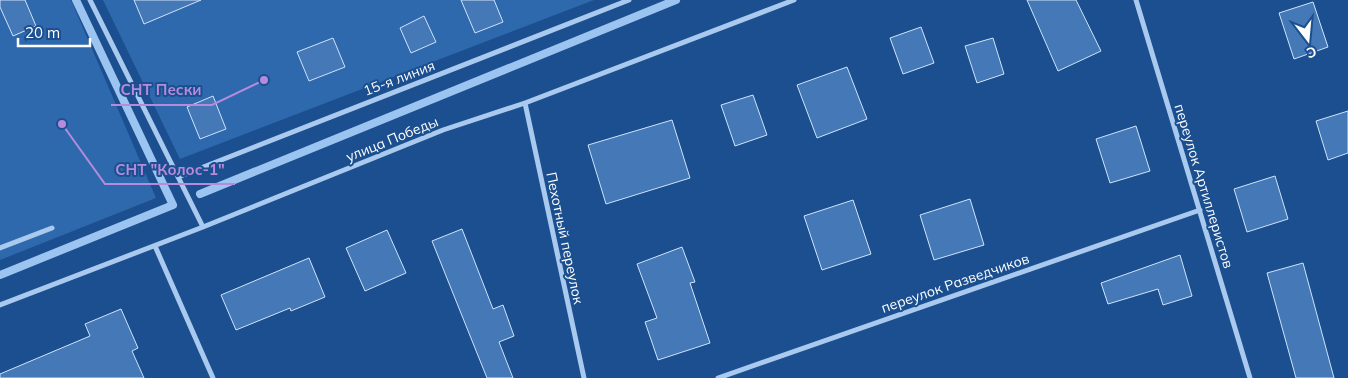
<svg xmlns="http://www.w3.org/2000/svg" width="1348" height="378" font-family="Mulish,sans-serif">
<rect width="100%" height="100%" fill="#1b4f8f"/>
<path fill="#2e69ad" d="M 0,0 L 71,0 L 156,198 L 0,260 Z
M 103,0 L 594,0 L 180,159 Z"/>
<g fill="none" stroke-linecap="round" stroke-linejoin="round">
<path stroke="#9cc4f0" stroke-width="8" d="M 200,194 L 676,0
M 0,275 L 173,205 L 76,0"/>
</g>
<path fill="#4478b7" stroke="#cfe3fa" d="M 0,0 L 25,0 L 36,26 L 13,36 L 0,7 Z
M 134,0 L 201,0 L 144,24 Z
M 461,0 L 494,0 L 503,22 L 475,33 Z
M 1027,0 L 1076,0 L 1101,51 L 1058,71 Z
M 1313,2 L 1328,47 L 1294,59 L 1279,13 Z
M 424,16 L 436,42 L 411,53 L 400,28 Z
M 921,27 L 934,63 L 903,74 L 890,38 Z
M 333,38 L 345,67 L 309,81 L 297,52 Z
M 993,38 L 1004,74 L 977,83 L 965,46 Z
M 847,67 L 867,119 L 817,138 L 797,85 Z
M 753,95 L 767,135 L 735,146 L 721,105 Z
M 213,96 L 226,129 L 200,139 L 187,107 Z
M 1348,111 L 1348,153 L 1328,160 L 1316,121 Z
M 672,120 L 690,178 L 606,204 L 588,145 Z
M 1136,126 L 1150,171 L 1110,183 L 1096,139 Z
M 1275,176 L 1288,219 L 1247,232 L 1234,189 Z
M 970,199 L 984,245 L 934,260 L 920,215 Z
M 853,200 L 871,254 L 822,270 L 804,216 Z
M 462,229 L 493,309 L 503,305 L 514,336 L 499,342 L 513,378 L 487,378 L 432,241 Z
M 387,230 L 406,273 L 365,291 L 346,248 Z
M 682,247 L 695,282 L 690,283 L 710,343 L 658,360 L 645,322 L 657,318 L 637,264 Z
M 1180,255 L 1192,296 L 1163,305 L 1158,289 L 1108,304 L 1101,283 Z
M 309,258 L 325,297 L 291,311 L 290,308 L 236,330 L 221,295 Z
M 1303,263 L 1334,378 L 1296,378 L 1267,273 Z
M 121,309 L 138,348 L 132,351 L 144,378 L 0,378 L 0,374 L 90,336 L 85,324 Z"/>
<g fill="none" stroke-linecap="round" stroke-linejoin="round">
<path stroke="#a9c9ee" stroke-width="5" d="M 90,0 L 203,227
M 1136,0 L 1250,378
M 525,103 L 584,378
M 178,177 L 629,0
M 155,246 L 213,378
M 0,248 L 52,228
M 0,305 L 203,227 L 443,130 L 525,103 L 794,0
M 718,378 L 1200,210"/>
</g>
<g text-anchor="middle" stroke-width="4" stroke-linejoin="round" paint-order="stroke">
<g font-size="14" fill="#fff" stroke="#1b4f8f">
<text transform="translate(399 78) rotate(-21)" y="5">15-я линия</text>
<text transform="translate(392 139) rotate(-22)" y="5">улица Победы</text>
<text transform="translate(1204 186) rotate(73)" y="5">переулок Артиллеристов</text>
<text transform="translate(565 238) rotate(78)" y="5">Пехотный переулок</text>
<text transform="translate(955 283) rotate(-19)" y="5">переулок Разведчиков</text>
</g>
</g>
<path fill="none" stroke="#b68bdc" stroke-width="2" d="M264 80L212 105H111M62 124L105 184H235"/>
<g fill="#b68bdc" stroke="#1b4f8f" stroke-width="2">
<circle cx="264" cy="80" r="5"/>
<circle cx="62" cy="124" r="5"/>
</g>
<g font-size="15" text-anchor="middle" font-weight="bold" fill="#b68bdc" stroke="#1b4f8f" stroke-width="4" stroke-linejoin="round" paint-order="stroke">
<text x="161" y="95">СНТ Пески</text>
<text x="170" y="175">СНТ "Колос-1"</text>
</g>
<g transform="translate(1308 40) rotate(164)" stroke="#1b4f8f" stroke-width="4" paint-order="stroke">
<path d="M0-4L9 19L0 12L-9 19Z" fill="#ffffff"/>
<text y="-8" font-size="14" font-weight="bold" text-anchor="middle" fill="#ffffff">С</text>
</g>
<path d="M18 38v8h72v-8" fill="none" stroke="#ffffff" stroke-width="2.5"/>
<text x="25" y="38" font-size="15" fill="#ffffff" stroke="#1b4f8f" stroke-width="4" paint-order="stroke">20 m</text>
</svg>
